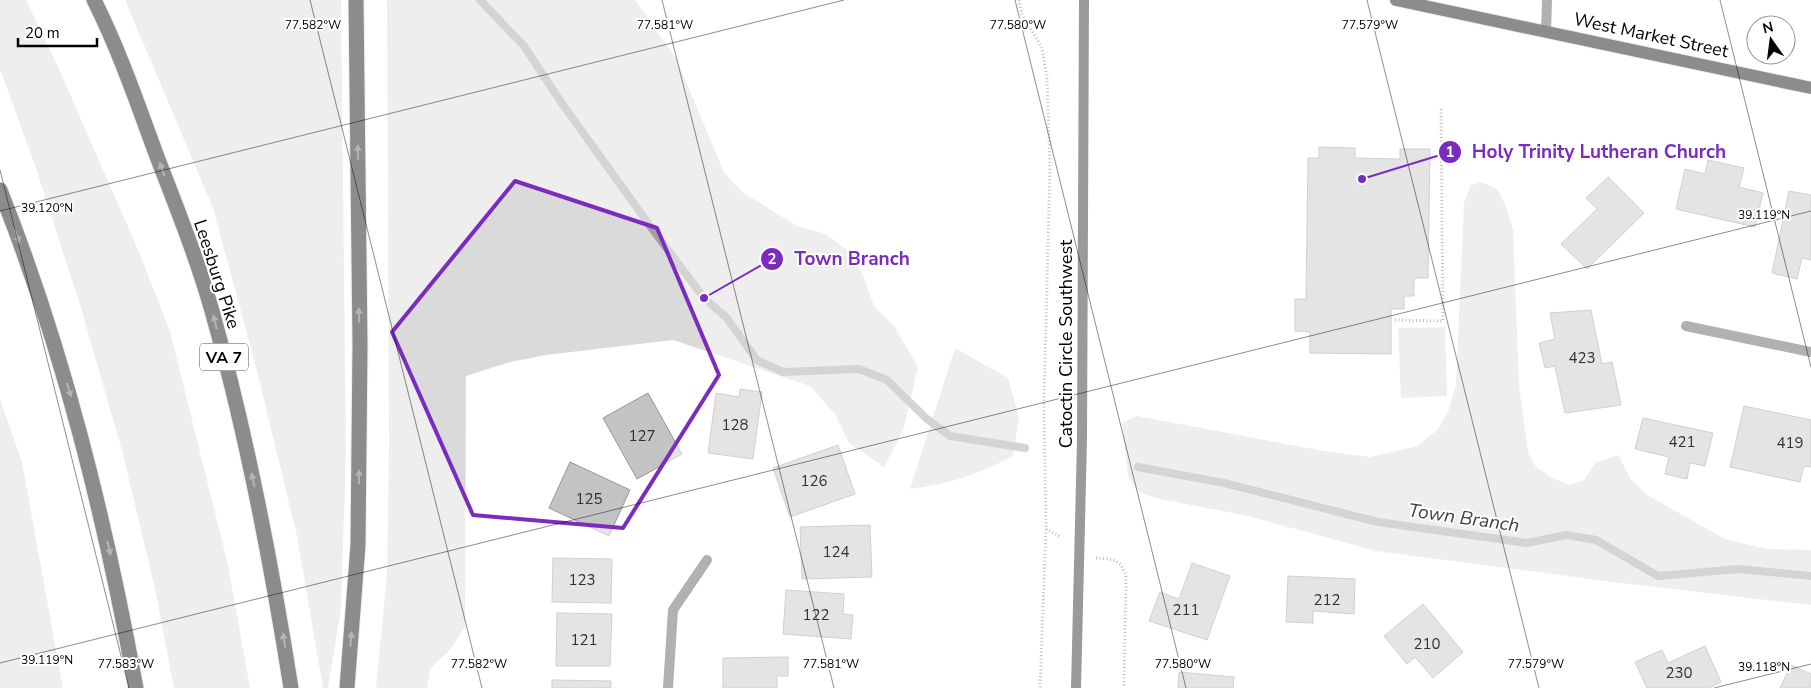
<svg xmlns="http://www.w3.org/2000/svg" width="1811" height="688" font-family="'Nunito Sans',sans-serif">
<rect width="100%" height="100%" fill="#fff"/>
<path fill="#dadada" d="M 0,0 L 26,0 L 59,69 L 139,252 L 170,331 L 228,565 L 250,688 L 174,688 L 155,589 L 123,454 L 81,308 L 35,165 L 0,69 Z
M 125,0 L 341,0 L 346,452 L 341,609 L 328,688 L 323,688 L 297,536 L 256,367 L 213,208 Z
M 387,0 L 635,0 L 676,58 L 724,172 L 742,192 L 797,226 L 826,234 L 846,249 L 863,275 L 874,306 L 894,326 L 918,367 L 904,428 L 884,467 L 849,443 L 835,414 L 810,386 L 673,340 L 546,355 L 510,362 L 466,376 L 465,627 L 451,649 L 430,669 L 427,688 L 376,688 L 387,573 L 389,446 Z
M 1482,182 L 1497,189 L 1505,204 L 1513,230 L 1519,384 L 1528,453 L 1536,467 L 1552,478 L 1570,485 L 1584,480 L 1595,463 L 1618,455 L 1631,480 L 1649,496 L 1725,539 L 1767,549 L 1811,550 L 1811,605 L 1613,582 L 1376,551 L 1248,516 L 1155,498 L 1138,491 L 1128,476 L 1122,423 L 1137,416 L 1329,452 L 1370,457 L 1418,446 L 1438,429 L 1448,412 L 1456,385 L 1464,202 L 1471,185 Z
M 1445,327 L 1447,396 L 1401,398 L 1398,328 Z
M 955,348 L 1008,378 L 1019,417 L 1013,456 C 976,475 952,483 910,489 Z
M 0,399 L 22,462 L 63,688 L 0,688 Z"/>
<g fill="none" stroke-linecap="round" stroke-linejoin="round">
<path stroke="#a1a1a1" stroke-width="8" d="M 480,0 L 524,46 L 563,105 L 653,230 L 704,298 L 726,317 L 757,360 L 783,372 L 859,369 L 887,380 L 927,419 L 950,436 L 1025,448
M 1138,467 L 1224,483 L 1378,522 L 1527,543 L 1566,535 L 1596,540 L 1658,576 L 1739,569 L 1811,576"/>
</g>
<path fill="#c3c3c3" stroke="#979797" d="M 1319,147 L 1355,148 L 1355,158 L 1400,159 L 1400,149 L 1430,149 L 1428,278 L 1414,278 L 1414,296 L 1404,296 L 1404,309 L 1391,309 L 1391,354 L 1310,353 L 1310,332 L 1295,331 L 1295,299 L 1306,299 L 1308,158 L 1319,158 Z
M 1708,160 L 1744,168 L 1739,187 L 1763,193 L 1755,227 L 1676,209 L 1685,169 L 1705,174 Z
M 1608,177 L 1644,213 L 1587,269 L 1561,244 L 1597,209 L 1586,198 Z
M 1789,191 L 1811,195 L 1811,260 L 1802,258 L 1797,279 L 1772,273 Z
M 1591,310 L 1602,364 L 1612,362 L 1621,405 L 1565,413 L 1555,366 L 1545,368 L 1539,343 L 1555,339 L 1550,313 Z
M 740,389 L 762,392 L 753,459 L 708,453 L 716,393 L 739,397 Z
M 648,393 L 682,454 L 637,479 L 603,418 Z
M 1744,406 L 1811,420 L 1811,467 L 1804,466 L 1800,482 L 1730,467 Z
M 1643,418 L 1713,433 L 1705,466 L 1690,463 L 1687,479 L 1665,474 L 1669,457 L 1635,449 Z
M 838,445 L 855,494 L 790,517 L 773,468 Z
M 570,462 L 630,490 L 609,536 L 549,508 Z
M 870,525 L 872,577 L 802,579 L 800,527 Z
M 553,558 L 612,559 L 611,603 L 552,602 Z
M 1192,563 L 1230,576 L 1207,640 L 1149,621 L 1160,592 L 1179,599 Z
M 1288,576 L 1355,579 L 1354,614 L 1313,611 L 1313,623 L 1286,622 Z
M 786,590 L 844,594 L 843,614 L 853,615 L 851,639 L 783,634 Z
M 1423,604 L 1463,652 L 1433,678 L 1415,657 L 1407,664 L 1384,636 Z
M 557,613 L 612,614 L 610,666 L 556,666 Z
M 1705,646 L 1721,682 L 1709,688 L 1647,688 L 1635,662 L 1662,650 L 1668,663 Z
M 788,657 L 788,676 L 777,676 L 777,688 L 723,688 L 723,658 Z
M 1791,665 L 1811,674 L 1811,688 L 1780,688 Z
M 1179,672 L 1234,677 L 1233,688 L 1178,688 Z
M 552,680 L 611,681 L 611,688 L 552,688 Z"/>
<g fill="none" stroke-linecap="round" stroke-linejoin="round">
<g stroke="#dbdbdb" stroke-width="14">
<path id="primary" d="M 1396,0 L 1811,88"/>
</g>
<g stroke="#dbdbdb" stroke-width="17">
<path id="highway" d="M 94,0 C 119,50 137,102 156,154 C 176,206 197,258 212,311 C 247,435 271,561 291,688
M 0,190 C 64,351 105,518 136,688
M 347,688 L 358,545 L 360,345 L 356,0"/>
</g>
<path stroke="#757575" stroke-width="3" stroke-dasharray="1 2.5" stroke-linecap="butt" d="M 1019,0 L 1022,14 L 1042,48 L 1047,78 L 1050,166 L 1044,400 L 1046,529 L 1040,688
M 1395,320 L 1443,321 L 1441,108
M 1046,529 L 1061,537
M 1096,558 C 1113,559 1121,559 1126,577 L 1124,688"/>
<path stroke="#535353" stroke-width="10" d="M 1546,31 L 1547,0
M 1686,326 L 1811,352
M 668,688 L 673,610 L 707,560"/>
<path stroke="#202020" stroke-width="10" d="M 1076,688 L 1082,440 L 1084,0"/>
<use href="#primary" stroke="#000" stroke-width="12"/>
<use href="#highway" stroke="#000" stroke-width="15"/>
</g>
<defs><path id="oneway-solid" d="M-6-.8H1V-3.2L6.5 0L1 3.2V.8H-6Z" transform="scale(1.25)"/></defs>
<g fill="#595959">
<use href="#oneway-solid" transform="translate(358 152) rotate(-91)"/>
<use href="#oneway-solid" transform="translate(162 169) rotate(-110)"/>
<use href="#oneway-solid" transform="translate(17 236) rotate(70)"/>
<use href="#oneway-solid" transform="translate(359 315) rotate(-91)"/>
<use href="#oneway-solid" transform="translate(215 322) rotate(-104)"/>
<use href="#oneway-solid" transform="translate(69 390) rotate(73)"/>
<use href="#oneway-solid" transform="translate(359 477) rotate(-89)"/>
<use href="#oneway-solid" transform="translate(253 480) rotate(-103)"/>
<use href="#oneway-solid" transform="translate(109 548) rotate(76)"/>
<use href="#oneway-solid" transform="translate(351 639) rotate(-86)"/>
<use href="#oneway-solid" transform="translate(284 640) rotate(-99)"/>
</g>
<path d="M0 0H1811V688H0ZM 515,181 L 657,228 L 719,375 L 623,528 L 473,515 L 392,332 Z" fill="#fff" fill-opacity=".55" fill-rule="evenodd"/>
<path fill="none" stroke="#7b2cbf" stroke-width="4" stroke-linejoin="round" d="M 515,181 L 657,228 L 719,375 L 623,528 L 473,515 L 392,332 Z"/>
<path fill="none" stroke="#000" stroke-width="1" stroke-opacity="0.45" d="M 310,0 L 482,688M 662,0 L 834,688M 1015,0 L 1186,688M 1367,0 L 1539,688M 1720,0 L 1811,367M 0,170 L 129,688M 0,211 L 844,0M 0,663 L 1811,211M 1714,688 L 1811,664"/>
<g text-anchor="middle" stroke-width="4" stroke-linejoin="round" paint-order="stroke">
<g font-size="15" fill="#313131">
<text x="1582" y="363">423</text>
<text x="735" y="430">128</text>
<text x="642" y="441">127</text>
<text x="1682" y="447">421</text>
<text x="1790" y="448">419</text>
<text x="814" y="486">126</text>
<text x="589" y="504">125</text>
<text x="836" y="557">124</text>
<text x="582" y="585">123</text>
<text x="1327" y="605">212</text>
<text x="1186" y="615">211</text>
<text x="816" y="620">122</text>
<text x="584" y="645">121</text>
<text x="1427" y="649">210</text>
<text x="1679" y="678">230</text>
</g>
<rect fill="#fff" stroke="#4c4c4c" stroke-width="1" x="200" y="343.5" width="48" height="27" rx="4"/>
<g font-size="16" font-weight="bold" fill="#000">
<text x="224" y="363">VA 7</text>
</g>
<g font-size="18" fill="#000" stroke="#fff">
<text transform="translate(1651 35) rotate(12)" y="6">West Market Street</text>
<text transform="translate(217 274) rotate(72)" y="6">Leesburg Pike</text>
<text transform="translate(1066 344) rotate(-90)" y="6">Catoctin Circle Southwest</text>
</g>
<g font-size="19" font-style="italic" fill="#424242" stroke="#fff">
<text transform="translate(1464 517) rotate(8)" y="7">Town Branch</text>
</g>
</g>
<g font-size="12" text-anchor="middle" fill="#000" stroke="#fff" stroke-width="4" stroke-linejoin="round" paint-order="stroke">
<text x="313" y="29">77.582°W</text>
<text x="665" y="29">77.581°W</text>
<text x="1018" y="29">77.580°W</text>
<text x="1370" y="29">77.579°W</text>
<text x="47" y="212">39.120°N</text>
<text x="1764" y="219">39.119°N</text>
<text x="47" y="664">39.119°N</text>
<text x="126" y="668">77.583°W</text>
<text x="479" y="668">77.582°W</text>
<text x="831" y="668">77.581°W</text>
<text x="1183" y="668">77.580°W</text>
<text x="1536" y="668">77.579°W</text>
<text x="1764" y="671">39.118°N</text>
</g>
<path fill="none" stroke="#7b2cbf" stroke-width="2" d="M1362 179L1450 152M704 298L772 259"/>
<g fill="#7b2cbf" stroke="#fff" stroke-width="2">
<circle cx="1362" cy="179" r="5"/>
<circle cx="704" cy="298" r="5"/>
<circle cx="1450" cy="152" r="12"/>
<circle cx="772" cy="259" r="12"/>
</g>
<g font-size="15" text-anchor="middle" font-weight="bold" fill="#fff">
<text x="1450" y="157">1</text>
<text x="772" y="264">2</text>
</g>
<g font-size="19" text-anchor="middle" font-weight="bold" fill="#7b2cbf" stroke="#fff" stroke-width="4" stroke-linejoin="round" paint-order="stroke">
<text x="1599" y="158">Holy Trinity Lutheran Church</text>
<text x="852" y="265">Town Branch</text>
</g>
<g transform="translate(1771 40) rotate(346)"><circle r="24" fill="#ffffff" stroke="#999999"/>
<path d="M0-4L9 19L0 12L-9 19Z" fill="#000000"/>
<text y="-8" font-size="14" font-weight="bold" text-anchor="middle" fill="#000000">N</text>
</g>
<path d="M18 38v8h79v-8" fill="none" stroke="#000000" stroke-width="2.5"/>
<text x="25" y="38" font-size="15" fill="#000000" stroke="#ffffff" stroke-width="4" paint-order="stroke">20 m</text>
</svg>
